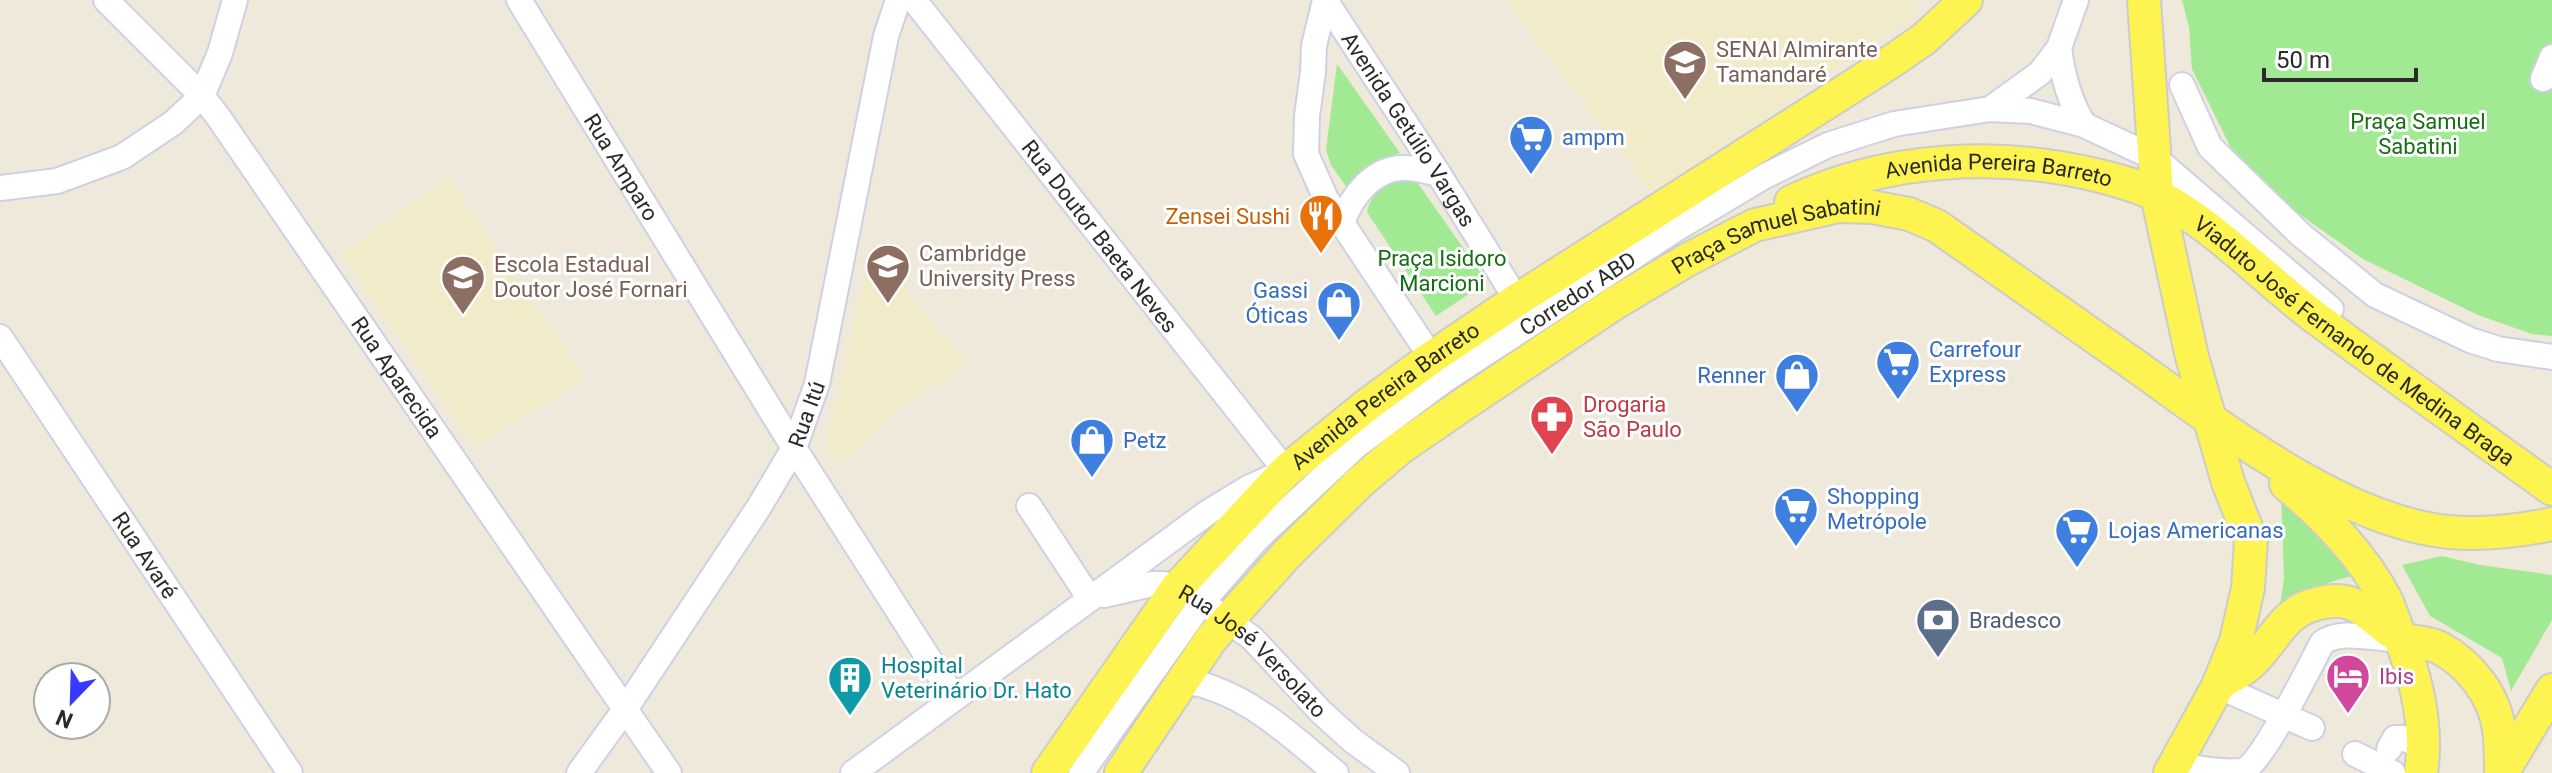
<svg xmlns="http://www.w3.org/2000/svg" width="2552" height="773" font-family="Roboto,sans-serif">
<rect width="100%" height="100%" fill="#eee9db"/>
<path fill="#f1ebc9" d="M 1505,0 L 1917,0 L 1911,18 L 1664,185 L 1649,190 Z
M 449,177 L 585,379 L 475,447 L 340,254 Z
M 870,247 L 968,364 L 900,408 L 839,465 L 826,446 Z"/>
<path fill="#a1e993" d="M 2182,0 L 2552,0 L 2552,336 L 2532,334 L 2478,315 L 2363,259 L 2282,202 L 2231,148 L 2192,69 L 2189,27 Z
M 1337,64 L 1400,153 C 1375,160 1363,168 1347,188 L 1331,165 L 1326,150 Z
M 1404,179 L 1417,182 L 1487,282 L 1436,316 L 1367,212 C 1371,193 1386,183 1404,179 Z
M 2281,493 L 2360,574 C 2331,581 2304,589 2280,607 L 2284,578 Z
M 2442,556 L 2480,565 L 2552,575 L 2552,620 L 2511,691 L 2502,658 L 2430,616 L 2402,565 Z"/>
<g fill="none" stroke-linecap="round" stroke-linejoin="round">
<g stroke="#d0d0e5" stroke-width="28">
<g id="minor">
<path id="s1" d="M 106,0 L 202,96 L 219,118 L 669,773"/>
<path id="s2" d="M 519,0 L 794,448 L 954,698"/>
<path d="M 1325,0 L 1314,46 L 1313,72 L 1307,116 L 1306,154 L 1326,199 L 1439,369"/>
<path id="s3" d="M 1325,0 L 1438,173 L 1517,300"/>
<path d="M 2059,48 C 2063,77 2069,100 2084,125"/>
<path d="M 2543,79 L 2552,57"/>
<path d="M 2182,85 L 2210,147 L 2301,235 L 2375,295 L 2470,340 L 2498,349 L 2552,357"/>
<path d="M 1990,109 L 2040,73 L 2059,48 L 2076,0"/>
<path d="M 0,188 L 57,181 L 122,157 L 173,123 L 202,96 L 220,53 L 235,0"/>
<path d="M 1342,223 C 1351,197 1374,166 1406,168 C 1417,168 1428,172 1438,173"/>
<path id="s4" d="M 0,337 L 290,773"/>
<path d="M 1029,506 L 1090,599"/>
<path id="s5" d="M 1104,595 L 1152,584 L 1164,584 L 1177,588 L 1202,602 L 1252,638 L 1321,712 L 1353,741 L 1397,773"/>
<path d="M 1182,681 C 1192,683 1203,684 1212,688 C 1259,704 1298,742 1336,773"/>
<path d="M 2218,686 L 2312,728"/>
<path d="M 2389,749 L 2395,738 L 2403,738 L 2424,748"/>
<path d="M 2355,754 L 2393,773"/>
<path d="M 2175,763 C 2195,769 2222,773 2243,771 C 2262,763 2310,666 2322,643 C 2341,628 2376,640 2401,639"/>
<path id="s6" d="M 579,773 L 626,708 L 759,507 L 794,448 L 817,384 L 886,36 L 898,0"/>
<path d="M 853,773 L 1207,513 L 1248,488 L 1286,471 L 914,0"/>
<path id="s7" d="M 1081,773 L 1202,602 L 1257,539 L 1355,447 L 1446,379 L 1676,229 L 1765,176 L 1828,145 L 1894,124 L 1990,109 L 2031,111 L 2084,125 L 2155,158 L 2331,309"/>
</g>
</g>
<g stroke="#ccc" stroke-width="36">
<g id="major">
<path d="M 2144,0 L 2157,195 L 2192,357 L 2228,482 L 2251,540 L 2248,588 L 2236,641 L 2218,686 L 2170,773"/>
<path id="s8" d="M 1791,202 C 1885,157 2000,151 2100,176 C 2119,181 2140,186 2158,196 C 2217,227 2263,278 2316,318 C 2394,376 2473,432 2552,489"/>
<path d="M 2286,484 C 2325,517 2362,554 2386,600 C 2391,611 2395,623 2399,635 C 2417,679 2428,725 2421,773"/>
<path d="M 2219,683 C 2232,676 2245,670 2255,659 C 2274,640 2283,614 2312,605 C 2359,591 2365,616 2399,637 C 2407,643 2427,641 2440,648 C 2470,664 2495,696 2499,730 C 2501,744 2501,759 2501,773"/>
<path id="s9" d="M 1048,773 L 1177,588 L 1286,471 L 1367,405 L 1431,358 L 1517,300 L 1892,61 L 1924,39 L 1966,0"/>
<path id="s10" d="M 1121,773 L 1211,639 L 1286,555 L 1360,482 L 1400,448 L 1464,404 L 1615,303 L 1687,260 L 1755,225 L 1839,206 L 1872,207 L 1909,214 L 1937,226 C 2003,273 2070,319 2136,366 C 2221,427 2343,522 2449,532 C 2483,535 2519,531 2552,524"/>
<path d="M 2502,773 L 2552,690"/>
</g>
</g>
<use href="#minor" stroke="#fff" stroke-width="24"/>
<use href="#major" stroke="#fdf351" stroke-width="32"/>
</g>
<defs>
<g id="university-pin" transform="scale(2.3)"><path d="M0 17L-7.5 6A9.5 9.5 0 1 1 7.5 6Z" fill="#8d6e63" stroke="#fff"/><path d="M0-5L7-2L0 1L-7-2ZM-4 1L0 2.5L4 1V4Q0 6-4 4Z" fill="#fff"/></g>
<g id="supermarket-pin" transform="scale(2.3)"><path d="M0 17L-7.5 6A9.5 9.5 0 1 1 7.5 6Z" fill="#3f7fe0" stroke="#fff"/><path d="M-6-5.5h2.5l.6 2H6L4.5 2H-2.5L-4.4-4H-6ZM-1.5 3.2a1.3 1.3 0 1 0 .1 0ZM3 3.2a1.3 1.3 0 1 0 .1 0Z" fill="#fff"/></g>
<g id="restaurant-pin" transform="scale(2.3)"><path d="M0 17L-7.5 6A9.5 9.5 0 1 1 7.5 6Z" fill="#e8710a" stroke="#fff"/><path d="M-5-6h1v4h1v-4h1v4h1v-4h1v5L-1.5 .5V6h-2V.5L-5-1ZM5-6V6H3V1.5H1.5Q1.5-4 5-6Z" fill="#fff"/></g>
<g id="school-pin" transform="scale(2.3)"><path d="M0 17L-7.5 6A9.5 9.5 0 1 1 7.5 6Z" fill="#8d6e63" stroke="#fff"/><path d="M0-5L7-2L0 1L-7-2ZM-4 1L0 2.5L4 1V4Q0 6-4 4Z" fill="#fff"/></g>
<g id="shop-pin" transform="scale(2.3)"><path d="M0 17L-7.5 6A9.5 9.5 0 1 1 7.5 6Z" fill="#3f7fe0" stroke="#fff"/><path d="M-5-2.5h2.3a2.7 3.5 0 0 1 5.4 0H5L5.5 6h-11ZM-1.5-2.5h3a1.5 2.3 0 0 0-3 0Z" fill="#fff"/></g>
<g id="pharmacy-pin" transform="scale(2.3)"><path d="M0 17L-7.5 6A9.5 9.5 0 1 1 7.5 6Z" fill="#e0444e" stroke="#fff"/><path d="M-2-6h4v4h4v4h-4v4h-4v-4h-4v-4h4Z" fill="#fff"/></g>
<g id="bank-pin" transform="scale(2.3)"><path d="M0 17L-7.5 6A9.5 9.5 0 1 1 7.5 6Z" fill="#5c6f8a" stroke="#fff"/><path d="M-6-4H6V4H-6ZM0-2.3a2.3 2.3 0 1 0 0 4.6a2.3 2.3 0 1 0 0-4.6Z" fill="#fff"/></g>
<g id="hotel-pin" transform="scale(2.3)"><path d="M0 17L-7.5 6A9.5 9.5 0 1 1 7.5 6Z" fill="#d1479c" stroke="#fff"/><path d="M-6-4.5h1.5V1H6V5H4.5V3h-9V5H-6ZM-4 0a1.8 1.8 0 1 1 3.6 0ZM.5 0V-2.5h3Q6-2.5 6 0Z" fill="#fff"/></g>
<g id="building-pin" transform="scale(2.3)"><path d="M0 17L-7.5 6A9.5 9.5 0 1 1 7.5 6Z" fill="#0f9aa8" stroke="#fff"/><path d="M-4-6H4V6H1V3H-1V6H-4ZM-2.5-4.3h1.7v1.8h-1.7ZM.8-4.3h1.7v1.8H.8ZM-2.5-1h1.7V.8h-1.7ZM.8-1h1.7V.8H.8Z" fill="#fff"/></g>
</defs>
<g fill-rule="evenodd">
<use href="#university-pin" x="1685" y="62"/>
<use href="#supermarket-pin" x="1531" y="137"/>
<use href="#restaurant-pin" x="1321" y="216"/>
<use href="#university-pin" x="888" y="266"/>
<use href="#school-pin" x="463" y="277"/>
<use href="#shop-pin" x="1339" y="303"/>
<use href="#supermarket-pin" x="1898" y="362"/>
<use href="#shop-pin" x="1797" y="375"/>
<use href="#pharmacy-pin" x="1552" y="417"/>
<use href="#shop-pin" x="1092" y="440"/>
<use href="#supermarket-pin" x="1796" y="509"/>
<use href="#supermarket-pin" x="2077" y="530"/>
<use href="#bank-pin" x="1938" y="620"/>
<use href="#hotel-pin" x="2348" y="676"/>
<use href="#building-pin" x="850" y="678"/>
</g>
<g text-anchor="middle" stroke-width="6" stroke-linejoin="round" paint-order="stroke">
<g font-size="22" fill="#785e54" stroke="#fff" text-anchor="start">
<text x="1716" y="57">SENAI Almirante<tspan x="1716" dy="25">Tamandaré</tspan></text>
<text x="919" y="261">Cambridge<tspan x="919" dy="25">University Press</tspan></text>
<text x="494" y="272">Escola Estadual<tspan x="494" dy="25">Doutor José Fornari</tspan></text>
</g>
<g font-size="22" fill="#166e14" stroke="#fff">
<text x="2418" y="129">Praça Samuel<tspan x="2418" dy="25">Sabatini</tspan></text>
<text x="1442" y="266">Praça Isidoro<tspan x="1442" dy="25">Marcioni</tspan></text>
</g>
<g font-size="22" fill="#2a2a2a" stroke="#fff">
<text dy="8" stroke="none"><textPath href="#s3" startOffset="154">Avenida Getúlio Vargas</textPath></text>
<text dy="8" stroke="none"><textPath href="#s2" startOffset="196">Rua Amparo</textPath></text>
<text dy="8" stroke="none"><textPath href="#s8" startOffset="214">Avenida Pereira Barreto</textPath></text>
<text transform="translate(1100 236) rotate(52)" y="8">Rua Doutor Baeta Neves</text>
<text dy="8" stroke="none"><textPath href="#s10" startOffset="868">Praça Samuel Sabatini</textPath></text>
<text dy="8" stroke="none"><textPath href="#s7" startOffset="698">Corredor ABD</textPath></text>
<text dy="8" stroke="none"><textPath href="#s8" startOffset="622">Viaduto José Fernando de Medina Braga</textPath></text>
<text dy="8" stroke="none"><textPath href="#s1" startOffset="478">Rua Aparecida</textPath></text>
<text dy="8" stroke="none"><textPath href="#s9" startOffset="510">Avenida Pereira Barreto</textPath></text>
<text dy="8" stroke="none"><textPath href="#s6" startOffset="426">Rua Itú</textPath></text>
<text dy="8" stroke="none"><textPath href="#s4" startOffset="262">Rua Avaré</textPath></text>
<text dy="8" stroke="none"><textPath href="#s5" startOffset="174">Rua José Versolato</textPath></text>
</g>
<g font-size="22" fill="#366cbe" stroke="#fff" text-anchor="start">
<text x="1562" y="145">ampm</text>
<text x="1308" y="298" text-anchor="end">Gassi<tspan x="1308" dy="25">Óticas</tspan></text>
<text x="1929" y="357">Carrefour<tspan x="1929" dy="25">Express</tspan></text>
<text x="1766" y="383" text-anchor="end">Renner</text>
<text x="1123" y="448">Petz</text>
<text x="1827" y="504">Shopping<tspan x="1827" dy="25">Metrópole</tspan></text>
<text x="2108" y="538">Lojas Americanas</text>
</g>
<g font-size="22" fill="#c56008" stroke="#fff" text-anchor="end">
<text x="1290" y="224">Zensei Sushi</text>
</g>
<g font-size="22" fill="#be3a42" stroke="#fff" text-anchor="start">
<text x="1583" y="412">Drogaria<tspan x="1583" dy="25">São Paulo</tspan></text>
</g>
<g font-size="22" fill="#4e5e75" stroke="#fff" text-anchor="start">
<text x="1969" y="628">Bradesco</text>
</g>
<g font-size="22" fill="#0d838f" stroke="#fff" text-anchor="start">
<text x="881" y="673">Hospital<tspan x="881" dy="25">Veterinário Dr. Hato</tspan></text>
</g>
<g font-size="22" fill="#b23c85" stroke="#fff" text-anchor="start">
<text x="2379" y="684">Ibis</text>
</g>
</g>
<g transform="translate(72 701) rotate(203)"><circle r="38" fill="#ffffff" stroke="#aaaaaa" stroke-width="2"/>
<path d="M0-6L14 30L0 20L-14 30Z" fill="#3739ff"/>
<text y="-12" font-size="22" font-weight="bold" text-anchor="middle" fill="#2a2a2a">N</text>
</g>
<path d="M2264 68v12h152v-12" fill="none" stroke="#2a2a2a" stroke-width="4"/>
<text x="2276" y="68" font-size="24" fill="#2a2a2a" stroke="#ffffff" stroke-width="6" paint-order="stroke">50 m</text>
</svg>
